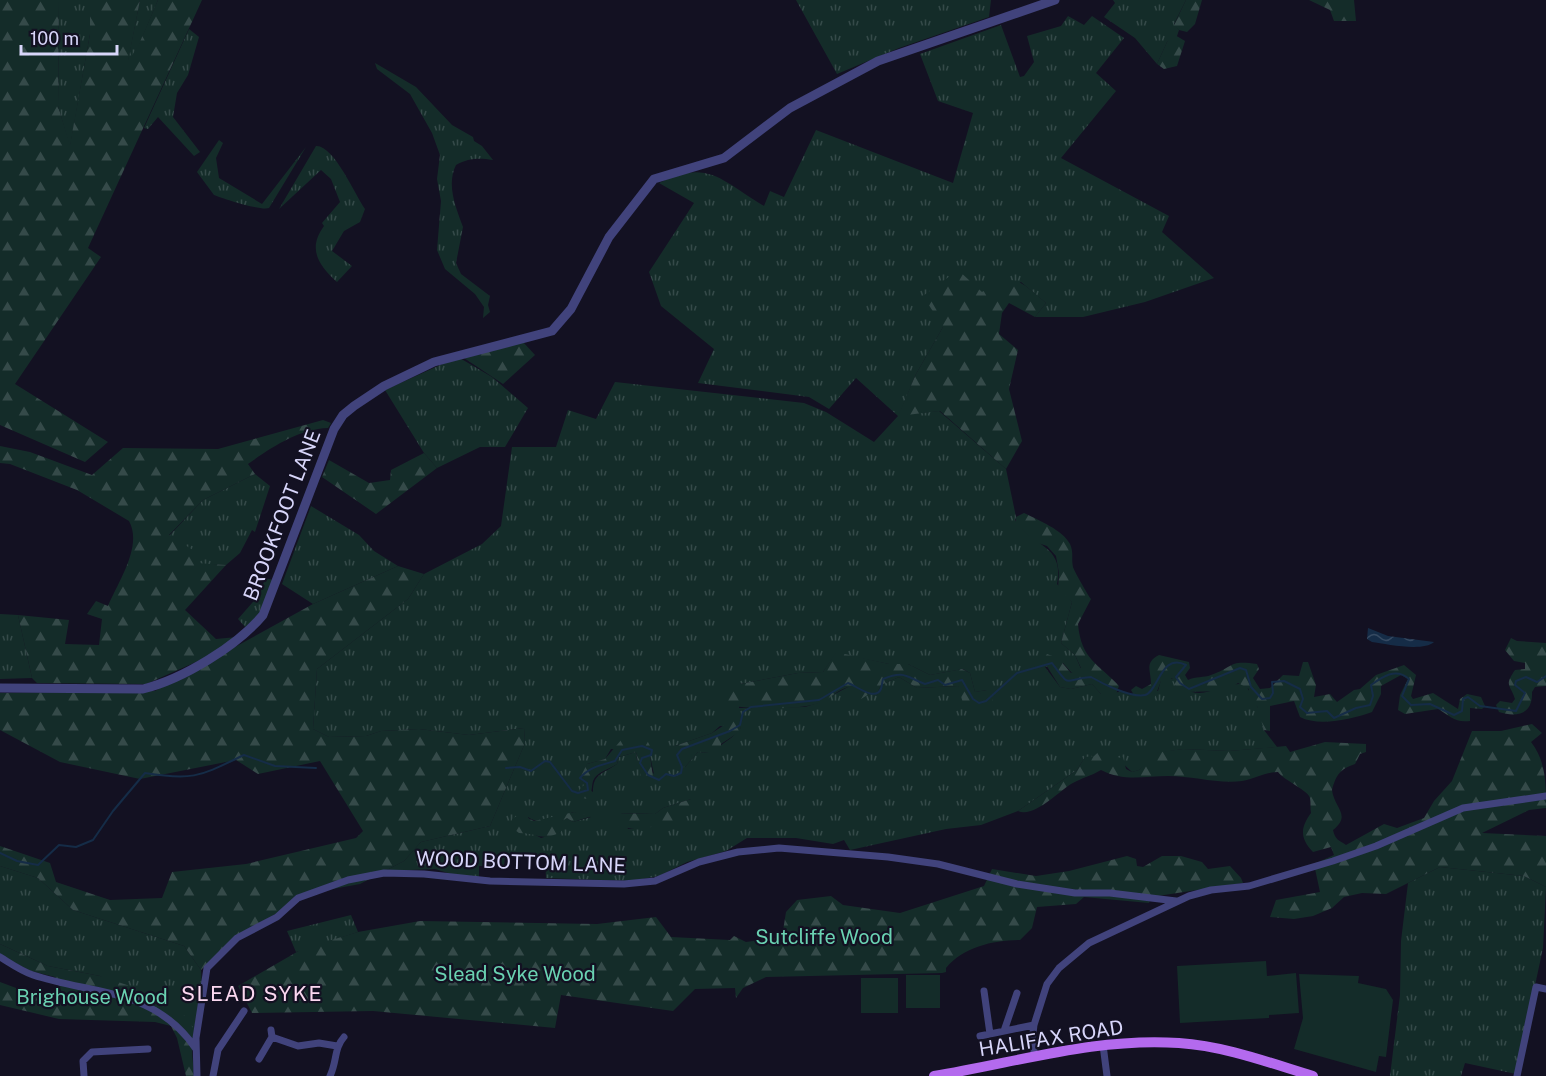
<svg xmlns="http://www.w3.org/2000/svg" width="1546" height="1076" font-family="'Public Sans',sans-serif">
<defs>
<pattern id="grass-tufts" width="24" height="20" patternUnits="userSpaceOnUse" patternTransform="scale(1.5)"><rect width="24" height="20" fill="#142c29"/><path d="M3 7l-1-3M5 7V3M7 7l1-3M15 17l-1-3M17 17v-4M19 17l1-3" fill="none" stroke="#354a49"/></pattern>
<pattern id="forest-firs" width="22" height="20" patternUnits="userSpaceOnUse" patternTransform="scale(1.5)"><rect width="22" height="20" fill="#142c29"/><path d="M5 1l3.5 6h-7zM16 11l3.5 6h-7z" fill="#354a49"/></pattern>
<pattern id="water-waves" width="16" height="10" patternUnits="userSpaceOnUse" patternTransform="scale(1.5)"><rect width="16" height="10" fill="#152c47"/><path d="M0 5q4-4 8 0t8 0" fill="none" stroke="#364a62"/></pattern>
</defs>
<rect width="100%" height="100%" fill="#131122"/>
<path fill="url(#grass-tufts)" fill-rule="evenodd" d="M 59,0 L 90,0 L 90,34 L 70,147 L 58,106 Z
M 140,0 L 158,0 L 139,45 L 127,65 Z
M 796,0 L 991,0 L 989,17 L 899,48 L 837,74 Z
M 1113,0 L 1186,0 L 1174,24 L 1179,30 L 1177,36 L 1167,42 L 1157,64 L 1135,38 L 1104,17 L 1115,3 Z
M 1068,16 L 1084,25 L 1092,16 L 1124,38 L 1096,73 L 1116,91 L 1061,158 L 1169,216 L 1162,232 L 1214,278 L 1145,302 L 1083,317 L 1035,317 L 1046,303 L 1021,282 L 943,327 L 916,374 L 899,415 L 939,411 L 1006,469 L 1016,517 L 1015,520 C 1031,547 1065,544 1057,584 L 1072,602 L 1061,643 L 1075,655 L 1081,669 L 1072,673 L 1063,663 L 1045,667 L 1060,687 L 1071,689 L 1092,684 L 1101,694 L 1119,692 L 1119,690 L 1131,694 L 1158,691 L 1161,680 L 1167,677 C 1177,679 1183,689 1192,692 C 1210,697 1228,680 1246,685 L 1262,716 L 1264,730 L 1277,747 L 1229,751 L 1183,749 L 1144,755 L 1145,764 L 1139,770 L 1132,772 L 1117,758 L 1085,757 L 1077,770 L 1018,811 L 981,825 L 946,829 L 850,850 L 844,840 L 833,844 L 796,838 L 747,838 L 726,851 L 687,862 L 659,876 L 631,881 L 546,878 L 545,857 L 505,857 L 504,866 L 479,866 L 479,877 L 458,876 L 435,869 L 385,871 L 404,861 L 421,842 L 490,826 L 525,743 L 524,728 L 469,735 L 419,729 L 381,731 L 366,736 L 329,737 L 313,729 L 317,669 L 408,599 L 424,574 L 482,544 L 501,526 L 512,447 L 556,447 L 568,410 L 596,419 L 615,382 L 804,403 L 826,412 L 874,442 L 898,416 L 856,378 L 829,409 L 809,397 L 698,383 L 714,349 L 661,306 L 649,272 L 694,203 L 659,183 C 708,158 722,181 764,206 L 770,191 L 784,197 L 816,130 L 953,183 L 973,113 L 938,101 L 920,54 L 1001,25 L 1020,77 L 1024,76 L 1034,62 L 1027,36 L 1061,26 ZM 836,653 L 889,664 L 908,664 L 930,675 L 963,669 L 970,673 L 975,692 L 987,690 L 987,706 L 970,706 L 958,686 L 917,688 L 899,677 L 881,685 L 877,693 L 869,694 L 848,687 L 818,703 L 805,707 L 739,708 L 740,684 L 798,673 L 823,672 ZM 720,726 L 741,727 C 738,735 718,747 709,753 L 698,752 L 685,767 L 675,746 L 712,733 ZM 611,749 L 652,753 L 650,756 L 654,774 L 637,760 L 636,752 L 619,757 L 617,764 C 603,774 593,773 593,792 L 584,786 L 587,764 L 605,759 ZM 691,799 L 688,815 L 660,824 L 628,829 L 621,813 L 655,814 L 663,808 ZM 573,812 L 591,817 L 573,822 L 567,818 L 561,821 L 561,832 L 541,838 L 532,833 L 528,817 C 541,827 560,817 573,812 Z
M 189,29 L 199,37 L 188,75 L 177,93 L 173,117 L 200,152 L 194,156 L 158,117 L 148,129 L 144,128 Z
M 375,63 L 416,87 L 452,125 L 473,137 L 474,141 L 482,146 L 493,160 C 479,158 469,158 456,165 C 446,185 456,208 463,227 L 456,263 L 461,274 L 490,296 L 488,305 L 490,312 L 483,318 L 484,307 L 475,294 L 445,269 L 437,250 L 441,201 L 437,179 L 440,155 L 432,133 L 410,94 L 377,69 Z
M 219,140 L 223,143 L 216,158 L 219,178 L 262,204 L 306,147 L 269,208 C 261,211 224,199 214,195 L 197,172 Z
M 316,146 C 334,145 355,195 365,209 L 360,222 L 344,231 L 332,251 L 352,266 L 337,282 C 317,264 308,248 324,226 L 322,223 L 340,202 L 331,179 L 321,170 L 279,209 Z
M 458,357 L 492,377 L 528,408 L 505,447 L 480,447 L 437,468 L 424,453 L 385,390 Z
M 255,474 L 270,486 L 255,532 L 252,530 L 240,553 L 226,565 L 196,564 L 169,536 L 203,500 Z
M 311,506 L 359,535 L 374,551 L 398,566 L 313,604 L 282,584 Z
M 265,578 L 273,580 L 262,611 L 246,628 L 238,619 L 260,594 Z
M 0,614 L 18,615 L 32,678 L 0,679 Z
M 0,866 L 38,878 L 73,910 L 184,946 L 201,970 L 202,986 L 194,1030 L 100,976 L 48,966 L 0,944 Z
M 1440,867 L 1524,876 L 1546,887 L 1543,948 L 1516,1074 L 1465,1063 L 1461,1076 L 1390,1076 L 1400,995 L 1401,941 L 1408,883 Z
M 351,915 L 358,932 L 296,952 L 287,931 Z"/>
<path fill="url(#forest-firs)" d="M 0,0 L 59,0 L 58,106 L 70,145 L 90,34 L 90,0 L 140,0 L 128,62 L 139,44 L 158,0 L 202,0 L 88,248 L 101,257 L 15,384 L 108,442 L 85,462 L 0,425 Z
M 1186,0 L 1202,0 L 1195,24 L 1187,32 L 1179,30 L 1174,25 Z
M 1309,0 L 1354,0 L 1356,21 L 1334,21 L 1330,10 Z
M 1175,35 L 1185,41 L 1177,66 L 1164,69 L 1157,64 L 1167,42 Z
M 958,270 L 982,292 C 1014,271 1019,280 1046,303 L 1035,317 L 1009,303 L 1002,313 L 999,334 L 1018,350 L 1009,389 L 1022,441 L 1006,469 L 940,411 L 898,416 L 916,374 L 943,327 L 923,296 Z
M 523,342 L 535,355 L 503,384 L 461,356 Z
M 323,420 L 331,423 L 328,428 C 299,429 272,447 248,464 L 255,474 L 203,500 L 169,535 L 193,550 L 197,563 L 226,565 L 185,610 L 216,639 L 237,637 L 205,658 L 146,684 L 37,683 L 32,678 L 18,615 L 69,620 L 65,644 L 99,645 L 102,619 L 87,614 L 96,601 L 108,606 C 118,582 143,546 129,521 L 77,490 L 10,464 L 0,463 L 0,446 L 30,452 L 92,475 L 123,448 L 218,449 Z
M 424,453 L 437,468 L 376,514 L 322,477 L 329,460 L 369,483 L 390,480 L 391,470 Z
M 1024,513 C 1038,520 1063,530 1070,544 C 1074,553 1071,558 1073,567 C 1073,569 1089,597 1091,599 L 1078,624 C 1081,660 1099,664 1119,686 L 1116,694 L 1101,694 L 1092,684 L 1071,689 L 1060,687 L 1043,660 L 1047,654 L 1058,658 L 1071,673 L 1081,668 L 1075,655 L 1061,643 L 1072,602 L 1058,589 L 1059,573 L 1056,556 L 1047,546 L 1035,542 L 1016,524 L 1016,517 Z
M 398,566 L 424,574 L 408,599 L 317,669 L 313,729 L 329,737 L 366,736 L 381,731 L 419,729 L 469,735 L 524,728 L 525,743 L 490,826 L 421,842 L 404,861 L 360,884 L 316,892 L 237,935 L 201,970 L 184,946 L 73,910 L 38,878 L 0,866 L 0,846 L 50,863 L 56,882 L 110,900 L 162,898 L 172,872 L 246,864 L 356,838 L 363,831 L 320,761 L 258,774 L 236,760 L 140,779 L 60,762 L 0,730 L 0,693 L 155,691 L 313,604 Z
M 1511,638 L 1517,641 L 1546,643 L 1546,686 L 1535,687 L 1532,692 C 1533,714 1517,718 1499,712 L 1496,705 L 1500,701 L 1512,703 L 1515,699 C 1510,684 1504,686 1515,670 L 1525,669 L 1525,663 L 1514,661 L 1505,650 Z
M 836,652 L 889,664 L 908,664 L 930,675 L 962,669 L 970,673 L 975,692 L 987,690 L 993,700 L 987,706 L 970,706 L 963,703 L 958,686 L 917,688 L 899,677 L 881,685 L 877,693 L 869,694 L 861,699 L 851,695 L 848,687 C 837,690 830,699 819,703 C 802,710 739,710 721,703 L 720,694 L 740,684 L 798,673 L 823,672 Z
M 1159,655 L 1189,662 L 1190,668 L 1185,675 L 1188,680 C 1196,676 1204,678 1211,675 C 1235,667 1227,660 1257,664 L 1259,669 L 1253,678 L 1260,689 L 1270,688 L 1283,675 L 1299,676 L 1303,662 L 1308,662 L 1316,685 L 1314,697 L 1330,694 L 1337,702 L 1354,690 L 1360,689 L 1376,675 L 1404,665 L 1416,675 L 1411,696 L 1413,699 L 1433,693 L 1458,709 L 1460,699 L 1467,694 L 1481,697 L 1485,706 L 1482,709 L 1470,708 L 1470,721 C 1455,723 1450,716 1438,709 L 1405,714 L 1398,710 L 1400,695 L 1408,679 L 1401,675 L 1381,686 L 1381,694 L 1372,712 C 1353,719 1319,727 1300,717 L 1294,701 L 1270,706 L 1270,731 L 1264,730 L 1257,706 L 1250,705 L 1247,700 L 1249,689 L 1238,683 L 1226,691 L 1185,692 L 1177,689 L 1172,678 L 1161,681 L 1154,699 L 1137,700 L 1131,690 L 1136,686 L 1142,689 L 1151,684 C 1151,670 1144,663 1159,655 Z
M 732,720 L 741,727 L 739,732 L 721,744 L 721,755 L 711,760 L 709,753 L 698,752 L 685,767 L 674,768 L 675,746 L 712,733 Z
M 1532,724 L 1542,733 L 1531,742 C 1546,761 1546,784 1546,808 L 1529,810 L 1482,833 L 1546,836 L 1546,887 L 1524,876 L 1440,867 L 1386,894 L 1362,893 L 1344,897 L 1332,908 L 1313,916 L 1294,919 L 1270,917 L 1276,900 L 1320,892 L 1314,864 L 1334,855 L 1331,847 L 1313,852 C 1299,837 1301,827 1311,813 C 1310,808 1311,803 1310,798 C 1309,791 1285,781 1278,772 C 1265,772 1254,779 1242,781 C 1218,784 1193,776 1168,776 C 1144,776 1124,782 1101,770 C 1091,776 1081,778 1071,784 C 1058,792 1034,818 1018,811 L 1077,770 L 1085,757 L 1094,756 L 1103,748 L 1112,750 L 1117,758 L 1123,757 L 1126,769 L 1132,772 L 1139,770 L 1144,764 L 1144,754 L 1183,749 L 1229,751 L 1286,746 L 1290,752 L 1325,742 L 1366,744 L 1366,752 L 1360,754 L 1355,764 C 1340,769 1336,775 1332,790 C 1334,808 1352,815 1333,830 C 1335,840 1339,840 1346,845 L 1384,824 L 1397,828 L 1424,818 L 1434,801 L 1452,781 L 1472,731 L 1501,731 Z
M 646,738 L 652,750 L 650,756 L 654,784 L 646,784 L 641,778 L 636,752 L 619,757 L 617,764 C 610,769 596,772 593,781 C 591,789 593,792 587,799 L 579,797 L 580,789 L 584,785 L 580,778 L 587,764 L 605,759 L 622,739 Z
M 691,799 L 698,804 L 695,812 C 671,824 632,837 607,821 L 613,813 L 655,814 L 663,808 Z
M 574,812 L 592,816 L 573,822 L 567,818 L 562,821 L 561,832 C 541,842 538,833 519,833 L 511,827 L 512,819 L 520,814 L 534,821 Z
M 1127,856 L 1136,859 L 1137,866 L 1143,867 L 1162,856 L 1181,856 L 1202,862 L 1208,869 L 1230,866 L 1241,878 L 1243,883 L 1151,897 L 1149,903 L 1084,897 L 1076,904 L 1037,907 L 1032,928 L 1020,940 C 994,940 963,947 946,968 L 946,972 L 942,973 L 766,977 L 743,988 L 736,998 L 735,988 L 695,989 L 673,1011 L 561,995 L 555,1028 L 373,1011 L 252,1013 L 238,986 L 302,949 L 358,932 L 420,921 L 597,924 L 656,917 L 671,937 L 730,940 L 734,936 L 746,942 L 782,937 L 786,912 L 797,900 L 831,896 L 843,905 L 900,913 L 984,886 L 992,869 L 1036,876 L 1069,871 Z
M 0,944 L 48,966 L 100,976 L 148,992 L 173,1005 L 187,1018 L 194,1030 L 192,1052 L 194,1076 L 186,1076 L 177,1038 L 171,1026 L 155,1022 L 59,1019 L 0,1005 L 0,982 L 59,1004 L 67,1002 L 70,995 L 62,993 L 55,977 L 31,971 L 0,955 Z"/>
<path fill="#142c29" d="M 1266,961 L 1267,976 L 1296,973 L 1299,1013 L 1269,1015 L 1269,1018 L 1180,1023 L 1177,966 Z
M 1299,974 L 1359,976 L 1358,983 L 1386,989 L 1393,1000 L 1386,1057 L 1379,1056 L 1376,1072 L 1294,1049 L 1303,1018 Z
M 906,975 L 940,975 L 940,1008 L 906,1008 Z
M 861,978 L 898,978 L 898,1013 L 861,1013 Z"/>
<path fill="url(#water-waves)" d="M 1368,628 L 1388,636 L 1434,642 C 1423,652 1386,644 1372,642 L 1367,639 Z"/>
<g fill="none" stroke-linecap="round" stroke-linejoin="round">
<path stroke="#152c47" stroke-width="2" d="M 506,768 L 520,767 L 531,771 L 545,761 L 550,762 L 572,791 L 578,793 L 588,790 L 587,783 L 580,778 C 589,767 602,765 615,761 L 622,750 L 642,746 L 652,750 L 651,755 L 642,758 L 640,763 L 648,775 L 659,780 L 666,774 L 674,776 L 681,773 L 682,767 L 677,755 L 682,749 L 730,731 L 740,725 L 743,712 L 751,707 L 819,700 L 848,683 C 855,685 875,702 881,689 C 882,686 882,682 883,679 C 905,670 906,677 925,684 L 938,680 L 945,685 L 962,680 L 973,699 L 979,703 L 986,701 L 1017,673 L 1052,663 C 1072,690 1062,679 1091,677 C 1103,684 1131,698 1145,695 C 1158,692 1161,652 1186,665 L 1176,677 L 1180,683 L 1189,689 L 1240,668 L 1246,670 L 1251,687 L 1262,699 L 1270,698 L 1273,693 L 1272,682 L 1284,681 L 1300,689 L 1303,699 L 1300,707 L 1307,713 L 1327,711 L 1334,718 L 1356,708 L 1370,705 L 1373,696 L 1371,685 C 1382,677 1396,667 1409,679 L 1402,696 L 1411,705 L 1430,704 L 1454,715 L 1462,711 L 1463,699 L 1468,697 L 1480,706 L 1516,711 L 1525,693 L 1515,685 L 1516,681 L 1526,677 L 1537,682 L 1546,676
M 0,853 L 17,861 L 38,865 L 59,845 L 76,847 L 93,840 L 113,811 L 145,773 C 194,781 200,776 244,755 L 275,766 L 316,768"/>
<path stroke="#41437c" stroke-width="7" d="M 0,957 C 10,963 21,971 33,975 C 94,995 155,988 196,1049
M 984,991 L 990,1034
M 1004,1031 L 1017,993
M 980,1036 L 1034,1025
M 272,1037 L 298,1046 L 319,1043 L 337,1046
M 1103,1045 L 1107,1076
M 1035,1056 L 1032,1041 L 1034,1025 L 1047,984 L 1059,968 L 1089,943 L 1189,896 L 1211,890 L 1249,886 L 1333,861 L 1376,846 L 1463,808 L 1546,796
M 259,1059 L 272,1037 L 271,1030
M 84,1076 L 83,1061 L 92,1052 L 148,1049
M 197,1076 L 196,1038 L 207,968 L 237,938 L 277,917 L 298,898 L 348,880 L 384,873 L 424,874 L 490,881 L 624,884 L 655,881 L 699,862 L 738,852 L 779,848 L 888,857 L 938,864 L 1017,884 L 1075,893 L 1110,893 L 1176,901
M 213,1076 L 218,1050 L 244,1011
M 330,1076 C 337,1062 334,1048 344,1037
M 1517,1076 L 1536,987 L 1546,989"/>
<path stroke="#41437c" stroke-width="9" d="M 0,688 L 143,689 C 183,679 237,646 263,615 L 334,429 L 343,415 L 354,406 L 384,386 L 434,362 L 552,331 L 571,309 L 609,237 L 654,179 L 724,158 L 790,108 L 878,61 L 1055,0"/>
<path stroke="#b46aee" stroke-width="10" d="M 934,1076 C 1015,1063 1096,1037 1179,1043 C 1225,1046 1270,1063 1313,1076"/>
</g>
<g text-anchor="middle" stroke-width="4.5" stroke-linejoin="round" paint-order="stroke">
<g font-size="20" fill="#d8d6fa" stroke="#131122">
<text transform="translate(282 515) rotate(-69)" y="7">BROOKFOOT LANE</text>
<text transform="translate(521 862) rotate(2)" y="7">WOOD BOTTOM LANE</text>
<text transform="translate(1051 1038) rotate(-9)" y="7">HALIFAX ROAD</text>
</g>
<g font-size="20" fill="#6ad2b2" stroke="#131122">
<text x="824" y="944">Sutcliffe Wood</text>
<text x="515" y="981">Slead Syke Wood</text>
<text x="92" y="1004">Brighouse Wood</text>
</g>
<g font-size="21" letter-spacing="1.5" fill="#fbd8f0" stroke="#131122">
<text x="252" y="1001">SLEAD SYKE</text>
</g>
</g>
<path d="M21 45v9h96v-9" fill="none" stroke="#d8d6fa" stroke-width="3"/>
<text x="30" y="45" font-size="18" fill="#d8d6fa" stroke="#131122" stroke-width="4.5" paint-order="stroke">100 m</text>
</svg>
